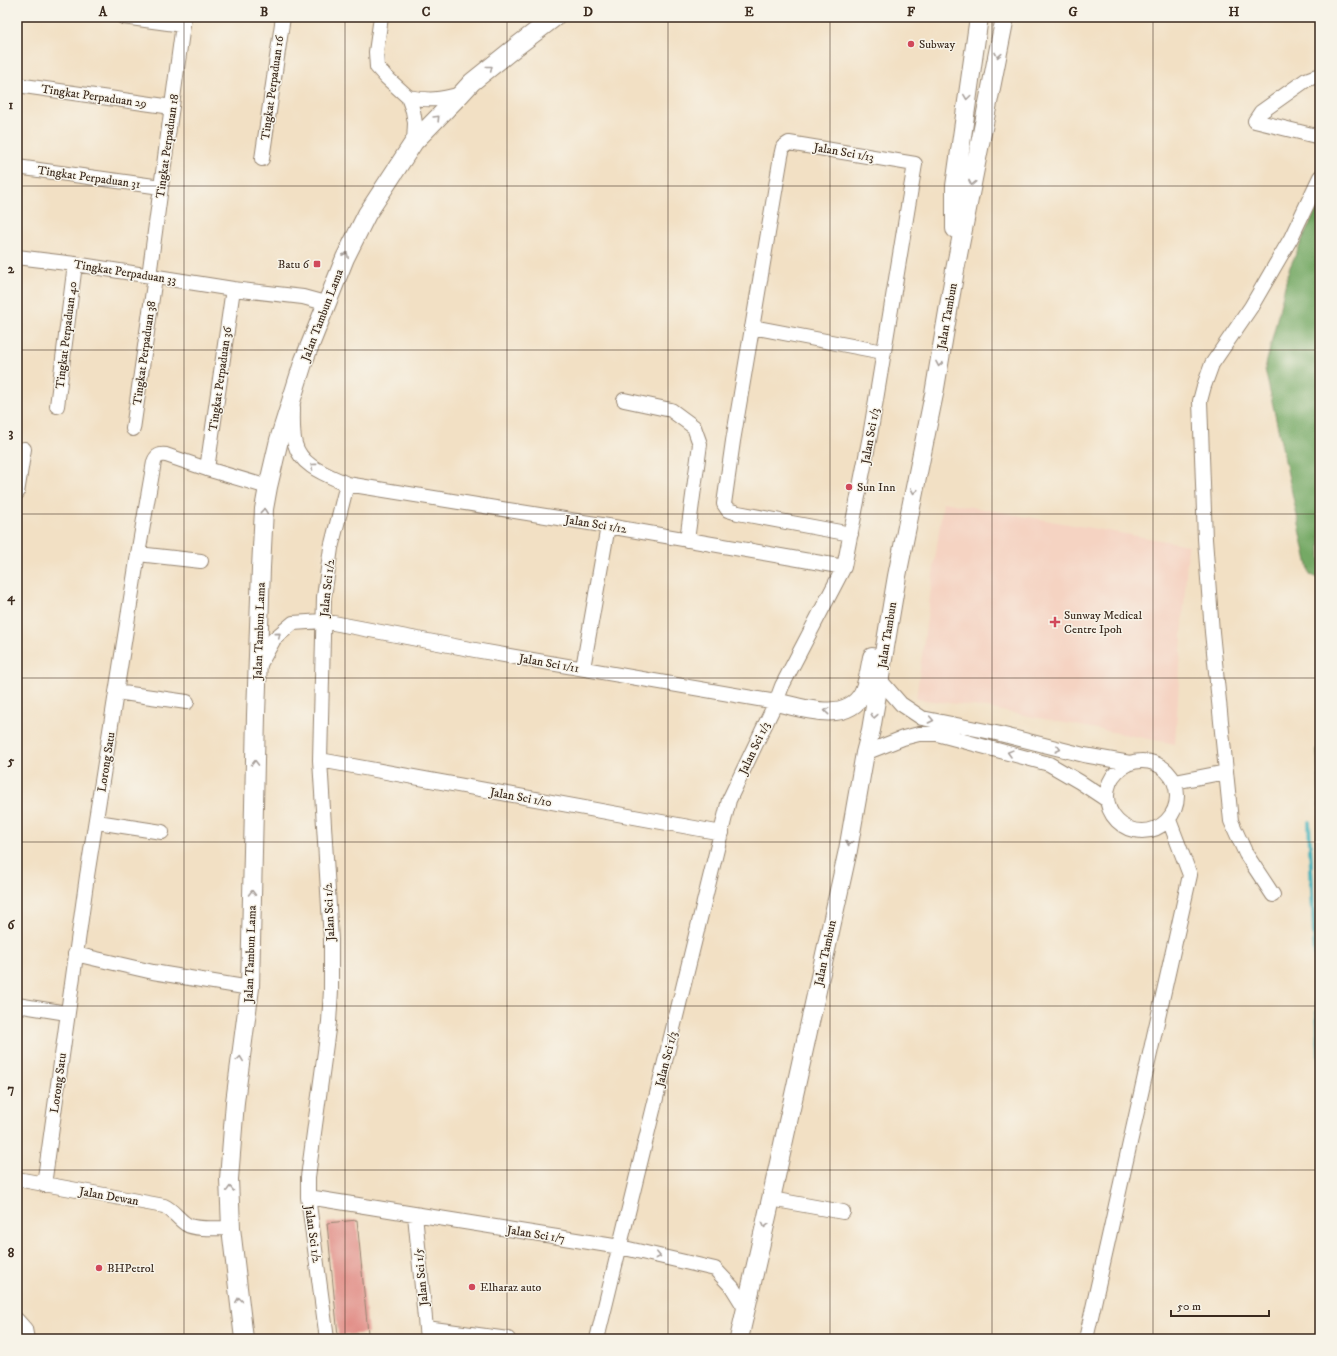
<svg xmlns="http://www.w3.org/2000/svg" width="1337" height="1356" font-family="'IM FELL DW Pica',serif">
<rect width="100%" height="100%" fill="#f7f3e8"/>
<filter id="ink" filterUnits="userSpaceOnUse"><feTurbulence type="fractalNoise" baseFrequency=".025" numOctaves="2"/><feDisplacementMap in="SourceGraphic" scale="8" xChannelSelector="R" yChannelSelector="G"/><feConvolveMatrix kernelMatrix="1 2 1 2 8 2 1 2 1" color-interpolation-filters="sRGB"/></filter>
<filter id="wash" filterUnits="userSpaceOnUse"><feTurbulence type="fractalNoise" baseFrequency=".012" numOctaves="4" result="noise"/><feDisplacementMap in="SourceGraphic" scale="16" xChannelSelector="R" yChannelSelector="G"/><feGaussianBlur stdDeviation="0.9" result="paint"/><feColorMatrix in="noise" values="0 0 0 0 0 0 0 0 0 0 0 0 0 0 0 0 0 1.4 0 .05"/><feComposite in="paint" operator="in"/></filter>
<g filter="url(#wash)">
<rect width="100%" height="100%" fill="#f2e0c4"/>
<path fill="#f5d3c2" d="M 943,502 L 1188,545 L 1175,744 L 981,707 L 916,699 Z"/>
<path fill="#75a965" stroke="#586a42" d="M 1320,201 L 1320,579 L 1310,575 L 1265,369 L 1289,269 Z
M 1317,750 L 1320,750 L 1320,806 Z"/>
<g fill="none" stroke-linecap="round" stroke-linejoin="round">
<path stroke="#42b2bc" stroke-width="4" d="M 1309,822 L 1320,1069"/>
</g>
<g id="blocks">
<path fill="#e2918a" d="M 357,1220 L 368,1333 L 338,1336 L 327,1223 Z"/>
</g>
</g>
<g filter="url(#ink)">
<use href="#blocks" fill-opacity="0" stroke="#968571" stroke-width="1"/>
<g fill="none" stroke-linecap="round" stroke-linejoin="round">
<g stroke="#968571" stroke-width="16">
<path id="minor" d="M 123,17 L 183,25
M 381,17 L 376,52 L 377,67 L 386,77 L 408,97 L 413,111 L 415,123 L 414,142
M 1320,76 L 1314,77 L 1306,80 L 1261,112 L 1255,121 L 1320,137
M 17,85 L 172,107
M 408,97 C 430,101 439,100 461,94
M 262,159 L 283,17
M 17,167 L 161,187
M 17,257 L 75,264 L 233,289 L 303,297 L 325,303
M 149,276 L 184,17
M 752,327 L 883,352
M 624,400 L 671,410 L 694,427 L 700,444 L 687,540
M 57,406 L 75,264
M 293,407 C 293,419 292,432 295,444 C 301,467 328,475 347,484 L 608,526 L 844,567
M 133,429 L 155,277
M 207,469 L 233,289
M 17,493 L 24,449
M 138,554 L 201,561
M 259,666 L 274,639 L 293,623 L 323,621 L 475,650 L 776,702
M 583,668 L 608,526
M 880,680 L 901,704 L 922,718 L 996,733 L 1084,755 L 1130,763
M 116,692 L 187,702
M 865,753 L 903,738 L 919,734 L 937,734 L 1049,764 L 1080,782 L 1107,800
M 320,760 L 722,833
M1107 796a35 35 0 1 1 70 0a35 35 0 1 1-70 0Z
M 1175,782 L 1226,772
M 97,822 L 162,832
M 1273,895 L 1246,854 L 1231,821 L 1212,632 L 1205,539 L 1200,401 L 1204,386 L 1212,364 L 1251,307 L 1291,238 L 1320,177
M 75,954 L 153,972 L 250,988
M 17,1005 L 67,1013
M 17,1179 L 164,1206 C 173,1210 178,1219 186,1224 C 194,1230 220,1228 231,1228
M 44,1185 L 87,876 L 138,554 L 154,462 C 156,456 160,454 166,455 L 207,469 L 268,487
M 308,1197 L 620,1247 L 715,1269 L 732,1287 L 745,1308
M 771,1199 L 843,1212
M 415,1215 L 427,1339
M 17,1320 L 25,1329 L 27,1339
M 426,1328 L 508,1339
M 327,1339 L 308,1197 L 308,1177 L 329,1022 L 331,990 L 331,940 L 320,760 L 324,597 L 331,548 L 347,484
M 597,1339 L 729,800 L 776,702 L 782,686 L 844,567 L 870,436 L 915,164 L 789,143 L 783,147 L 781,156 L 733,441 L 724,504 L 728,510 L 738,513 L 851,534
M 1086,1339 L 1190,875 L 1169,820"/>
</g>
<g stroke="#968571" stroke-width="20">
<path id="major" d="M 955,229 L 955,186 L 979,17
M 776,702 C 802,708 847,724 863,693 C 868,682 870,668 872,657
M 244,1339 L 231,1228 L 229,1179 L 235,1102 L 250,988 L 256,715 L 261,568 L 264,509 L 268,487 L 279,440 L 304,360 L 345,258 L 367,214 L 414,142 L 461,94 L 472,82 L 517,46 L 555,17
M 739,1339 L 771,1199 L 848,850 L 865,753 L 871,730 L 897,576 L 934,394 L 955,270 L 1005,17"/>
</g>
<use href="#minor" stroke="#fff" stroke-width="14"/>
<use href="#major" stroke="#fff" stroke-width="18"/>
</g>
<defs><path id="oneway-chevron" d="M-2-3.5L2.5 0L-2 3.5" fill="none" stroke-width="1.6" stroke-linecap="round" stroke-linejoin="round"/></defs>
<g stroke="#a79f9a">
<use href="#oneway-chevron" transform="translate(998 55) rotate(101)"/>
<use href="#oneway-chevron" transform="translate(490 68) rotate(-39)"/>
<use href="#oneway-chevron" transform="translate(967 97) rotate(98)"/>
<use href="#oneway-chevron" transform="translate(437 118) rotate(-46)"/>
<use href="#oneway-chevron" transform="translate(972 183) rotate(101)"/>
<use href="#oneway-chevron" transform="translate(346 255) rotate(-64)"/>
<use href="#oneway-chevron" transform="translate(939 364) rotate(100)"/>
<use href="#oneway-chevron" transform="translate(313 466) rotate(-143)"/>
<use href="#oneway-chevron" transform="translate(914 491) rotate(101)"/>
<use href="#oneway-chevron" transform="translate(264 511) rotate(-84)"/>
<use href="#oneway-chevron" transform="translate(278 635) rotate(-41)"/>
<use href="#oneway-chevron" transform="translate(827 711) rotate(-175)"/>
<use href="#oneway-chevron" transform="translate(874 716) rotate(100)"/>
<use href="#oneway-chevron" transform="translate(931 720) rotate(12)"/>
<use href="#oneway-chevron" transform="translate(1058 749) rotate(14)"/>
<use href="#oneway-chevron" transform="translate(1010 753) rotate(-165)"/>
<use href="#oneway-chevron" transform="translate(255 763) rotate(-89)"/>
<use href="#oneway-chevron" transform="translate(849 843) rotate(101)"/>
<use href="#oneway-chevron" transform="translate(252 893) rotate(-89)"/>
<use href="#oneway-chevron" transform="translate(240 1059) rotate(-82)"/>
<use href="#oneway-chevron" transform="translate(230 1189) rotate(-92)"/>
<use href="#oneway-chevron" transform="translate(765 1225) rotate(103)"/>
<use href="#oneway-chevron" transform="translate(658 1256) rotate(13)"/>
<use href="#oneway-chevron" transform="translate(239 1300) rotate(-97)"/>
</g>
</g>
<path fill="none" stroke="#3b2a1e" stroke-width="1" stroke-opacity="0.55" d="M 184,17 L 184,1339M 345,17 L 345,1339M 507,17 L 507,1339M 668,17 L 668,1339M 830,17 L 830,1339M 992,17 L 992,1339M 1153,17 L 1153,1339M 17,186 L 1320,186M 17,350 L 1320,350M 17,514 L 1320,514M 17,678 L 1320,678M 17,842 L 1320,842M 17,1006 L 1320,1006M 17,1170 L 1320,1170"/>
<g fill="#d1495b" stroke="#f7f3e8" stroke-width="1.5">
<circle cx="911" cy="44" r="4"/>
<rect x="313" y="260" width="8" height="8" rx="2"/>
<circle cx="849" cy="487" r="4"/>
<path d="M1053 616h4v4h4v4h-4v4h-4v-4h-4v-4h4z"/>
<circle cx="99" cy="1268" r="4"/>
<circle cx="472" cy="1287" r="4"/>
</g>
<g text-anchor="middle" stroke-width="3" stroke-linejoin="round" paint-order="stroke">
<g font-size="12" fill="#3b2a1e" stroke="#f7f3e8" text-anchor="start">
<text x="919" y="48">Subway</text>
<text x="309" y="268" text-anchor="end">Batu 6</text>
<text x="857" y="491">Sun Inn</text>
<text x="1064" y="619">Sunway Medical<tspan x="1064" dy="14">Centre Ipoh</tspan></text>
<text x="107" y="1272">BHPetrol</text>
<text x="480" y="1291">Elharaz auto</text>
</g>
<g font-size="12" fill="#3b2a1e" stroke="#f7f3e8">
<text transform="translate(272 88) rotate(-82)" y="4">Tingkat Perpaduan 16</text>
<text transform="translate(94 96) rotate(8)" y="4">Tingkat Perpaduan 29</text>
<text transform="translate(167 146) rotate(-82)" y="4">Tingkat Perpaduan 18</text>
<text transform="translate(844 152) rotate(10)" y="4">Jalan Sci 1/13</text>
<text transform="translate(89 177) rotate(8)" y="4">Tingkat Perpaduan 31</text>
<text transform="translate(125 272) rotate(9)" y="4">Tingkat Perpaduan 33</text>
<text transform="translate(322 315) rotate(-69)" y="4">Jalan Tambun Lama</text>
<text transform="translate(947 316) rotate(-80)" y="4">Jalan Tambun</text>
<text transform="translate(66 335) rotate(-83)" y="4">Tingkat Perpaduan 40</text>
<text transform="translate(144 353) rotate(-82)" y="4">Tingkat Perpaduan 38</text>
<text transform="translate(220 379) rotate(-82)" y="4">Tingkat Perpaduan 36</text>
<text transform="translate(870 436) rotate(-80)" y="4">Jalan Sci 1/3</text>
<text transform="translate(596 524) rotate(9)" y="4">Jalan Sci 1/12</text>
<text transform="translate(327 588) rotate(-84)" y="4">Jalan Sci 1/2</text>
<text transform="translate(259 631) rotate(-88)" y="4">Jalan Tambun Lama</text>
<text transform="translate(887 635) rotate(-81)" y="4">Jalan Tambun</text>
<text transform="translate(549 663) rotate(10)" y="4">Jalan Sci 1/11</text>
<text transform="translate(754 748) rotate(-65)" y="4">Jalan Sci 1/3</text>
<text transform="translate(106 762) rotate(-81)" y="4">Lorong Satu</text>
<text transform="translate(521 797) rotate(10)" y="4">Jalan Sci 1/10</text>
<text transform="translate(329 912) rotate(-93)" y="4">Jalan Sci 1/2</text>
<text transform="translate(825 953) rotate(-78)" y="4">Jalan Tambun</text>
<text transform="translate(250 954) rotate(-88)" y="4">Jalan Tambun Lama</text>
<text transform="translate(666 1059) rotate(-76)" y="4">Jalan Sci 1/3</text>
<text transform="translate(58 1083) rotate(-82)" y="4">Lorong Satu</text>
<text transform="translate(109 1196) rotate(10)" y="4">Jalan Dewan</text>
<text transform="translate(313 1234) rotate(82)" y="4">Jalan Sci 1/2</text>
<text transform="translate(536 1234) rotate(9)" y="4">Jalan Sci 1/7</text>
<text transform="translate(421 1277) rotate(-96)" y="4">Jalan Sci 1/5</text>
</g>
</g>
<rect width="1337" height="1356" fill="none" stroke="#f7f3e8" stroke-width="44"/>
<path d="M1171 1310v6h98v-6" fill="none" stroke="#3b2a1e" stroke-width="2"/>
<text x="1177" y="1310" font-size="12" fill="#3b2a1e" stroke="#f7f3e8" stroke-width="3" paint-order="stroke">50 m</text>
<rect x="22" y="22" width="1293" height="1312" fill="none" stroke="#3b2a1e" stroke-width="1.5"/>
<g font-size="13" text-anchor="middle" font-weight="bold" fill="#3b2a1e">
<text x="103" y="16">A</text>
<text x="264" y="16">B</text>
<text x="426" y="16">C</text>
<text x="588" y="16">D</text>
<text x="749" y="16">E</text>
<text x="911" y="16">F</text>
<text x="1073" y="16">G</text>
<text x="1234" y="16">H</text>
<text x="11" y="109">1</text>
<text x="11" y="273">2</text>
<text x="11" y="437">3</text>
<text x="11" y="601">4</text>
<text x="11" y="765">5</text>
<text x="11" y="929">6</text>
<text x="11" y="1093">7</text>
<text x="11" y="1257">8</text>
</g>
</svg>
